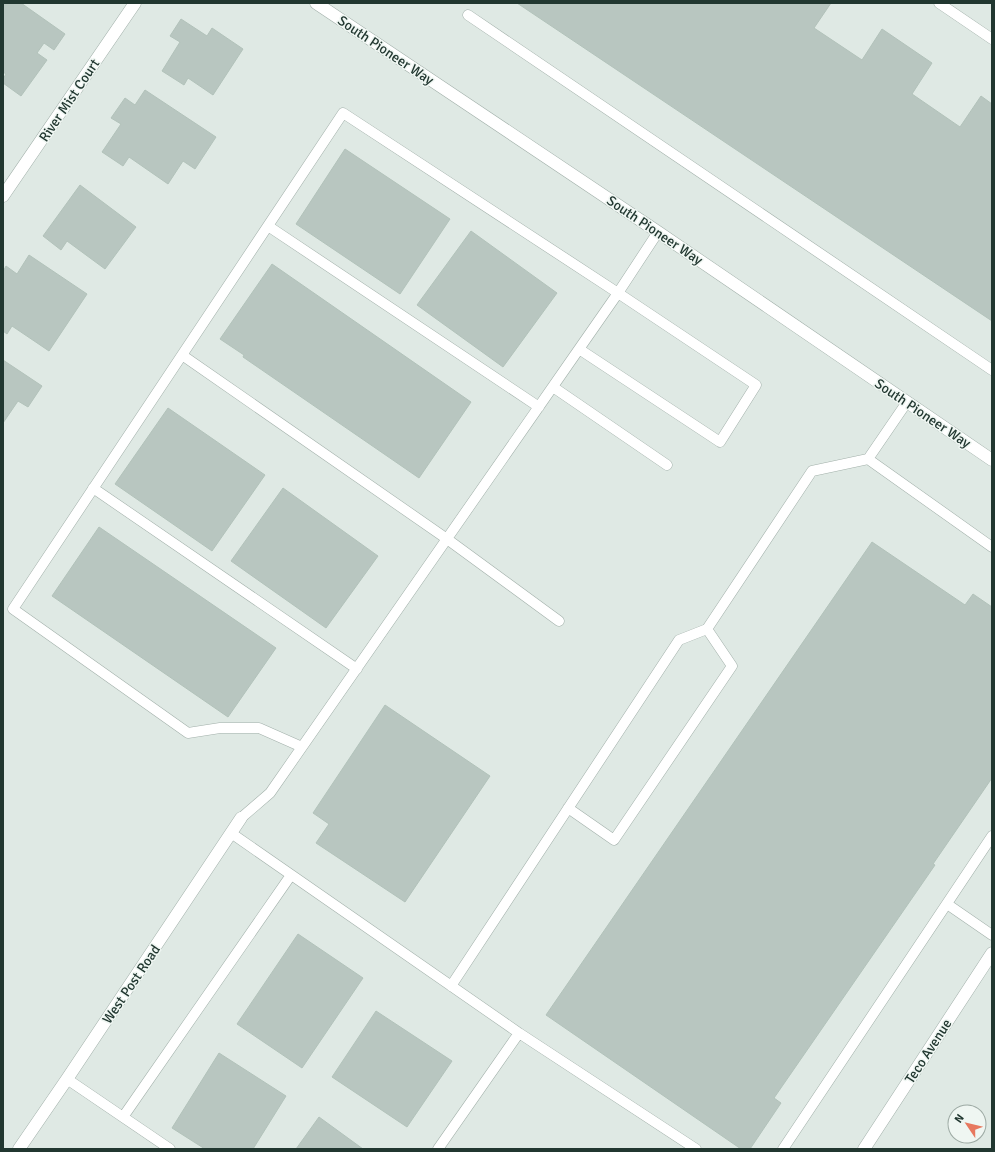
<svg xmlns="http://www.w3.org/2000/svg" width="995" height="1152" font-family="Signika,sans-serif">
<rect width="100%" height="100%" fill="#dfe9e4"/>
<path fill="#b8c6c0" stroke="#b2c2ba" d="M 3,3 L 21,3 L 65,34 L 54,50 L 44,43 L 37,53 L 47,60 L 21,96 L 3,83 L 3,79 L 6,74 L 3,72 Z
M 517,3 L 831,3 L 814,28 L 862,60 L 882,29 L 932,63 L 912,94 L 960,127 L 981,96 L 992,104 L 992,321 Z
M 181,19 L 207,36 L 212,28 L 243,49 L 213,95 L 188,78 L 184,85 L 162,71 L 180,42 L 170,36 Z
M 145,90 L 216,137 L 195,169 L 183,161 L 168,184 L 129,157 L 123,166 L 102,152 L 121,124 L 111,118 L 125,98 L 135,105 Z
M 345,149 L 450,219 L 400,294 L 296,224 Z
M 80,185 L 136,227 L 105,269 L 67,241 L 61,250 L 43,236 Z
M 471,231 L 557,293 L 503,367 L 417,305 Z
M 29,255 L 87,294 L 49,351 L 12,326 L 7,334 L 3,331 L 3,272 L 6,266 L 17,274 Z
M 272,264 L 471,402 L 419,478 L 243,357 L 244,355 L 220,339 Z
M 3,360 L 42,386 L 28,407 L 18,401 L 3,423 Z
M 168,408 L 265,475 L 212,551 L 115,484 Z
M 283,488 L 378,556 L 326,628 L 231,561 Z
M 99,527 L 276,648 L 228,717 L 52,596 Z
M 872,542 L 965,605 L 973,594 L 992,607 L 992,778 L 933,864 L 935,865 L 774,1098 L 781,1103 L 750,1149 L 741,1149 L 546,1015 Z
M 385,705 L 490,776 L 405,902 L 316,843 L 329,824 L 313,813 Z
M 298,934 L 363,978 L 302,1068 L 237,1024 Z
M 376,1011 L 452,1061 L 407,1127 L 332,1077 Z
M 219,1053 L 286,1096 L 253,1149 L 205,1149 L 172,1128 Z
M 319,1117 L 363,1149 L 296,1149 Z"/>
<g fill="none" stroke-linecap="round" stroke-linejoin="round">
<g stroke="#a2b0aa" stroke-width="11">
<path id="lane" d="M 939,3 L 992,39
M 468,15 L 992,370
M 268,226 L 539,407
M 182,355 L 447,539 L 559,621
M 553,387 L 667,465
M 868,459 L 907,402
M 93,488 L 357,669
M 302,747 L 259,728 L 220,728 L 188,733 L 13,609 L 343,113 L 618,293 L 658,232
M 568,808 L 614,840 L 732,666 L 707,629
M 241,818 L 270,793 L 579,349 L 618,293 L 756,385 L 720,442 L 579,349
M 231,833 L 519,1033 L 696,1149
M 947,904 L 992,935
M 451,986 L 679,640 L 707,629 L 812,471 L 868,459 L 992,547
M 67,1079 L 170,1149
M 123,1117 L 291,875
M 438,1149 L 519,1033
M 783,1149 L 992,836"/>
</g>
<g stroke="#a2b0aa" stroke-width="13">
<path id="street" d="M 316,3 L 658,232 L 992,460
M 3,196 L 135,3
M 19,1149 L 67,1079 L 241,818
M 864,1149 L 992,953"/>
</g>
<use href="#lane" stroke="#fff" stroke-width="10"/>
<use href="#street" stroke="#fff" stroke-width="12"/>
</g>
<g text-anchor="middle" stroke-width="3" stroke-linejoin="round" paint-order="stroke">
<g font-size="14" fill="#213730" stroke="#eff6f2">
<text transform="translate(386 50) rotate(34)" y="5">South Pioneer Way</text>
<text transform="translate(69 100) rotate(-56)" y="5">River Mist Court</text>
<text transform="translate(655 230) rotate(34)" y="5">South Pioneer Way</text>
<text transform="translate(923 413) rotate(34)" y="5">South Pioneer Way</text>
<text transform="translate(131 984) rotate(-56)" y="5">West Post Road</text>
<text transform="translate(928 1051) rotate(-57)" y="5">Teco Avenue</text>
</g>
</g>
<rect width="995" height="1152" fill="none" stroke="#213730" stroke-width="8"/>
<g transform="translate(967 1124) rotate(305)"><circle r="19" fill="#eff6f2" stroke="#9daaa4"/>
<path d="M0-3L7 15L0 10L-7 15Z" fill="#e7785f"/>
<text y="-6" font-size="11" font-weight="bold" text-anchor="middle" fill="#213730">N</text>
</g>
</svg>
